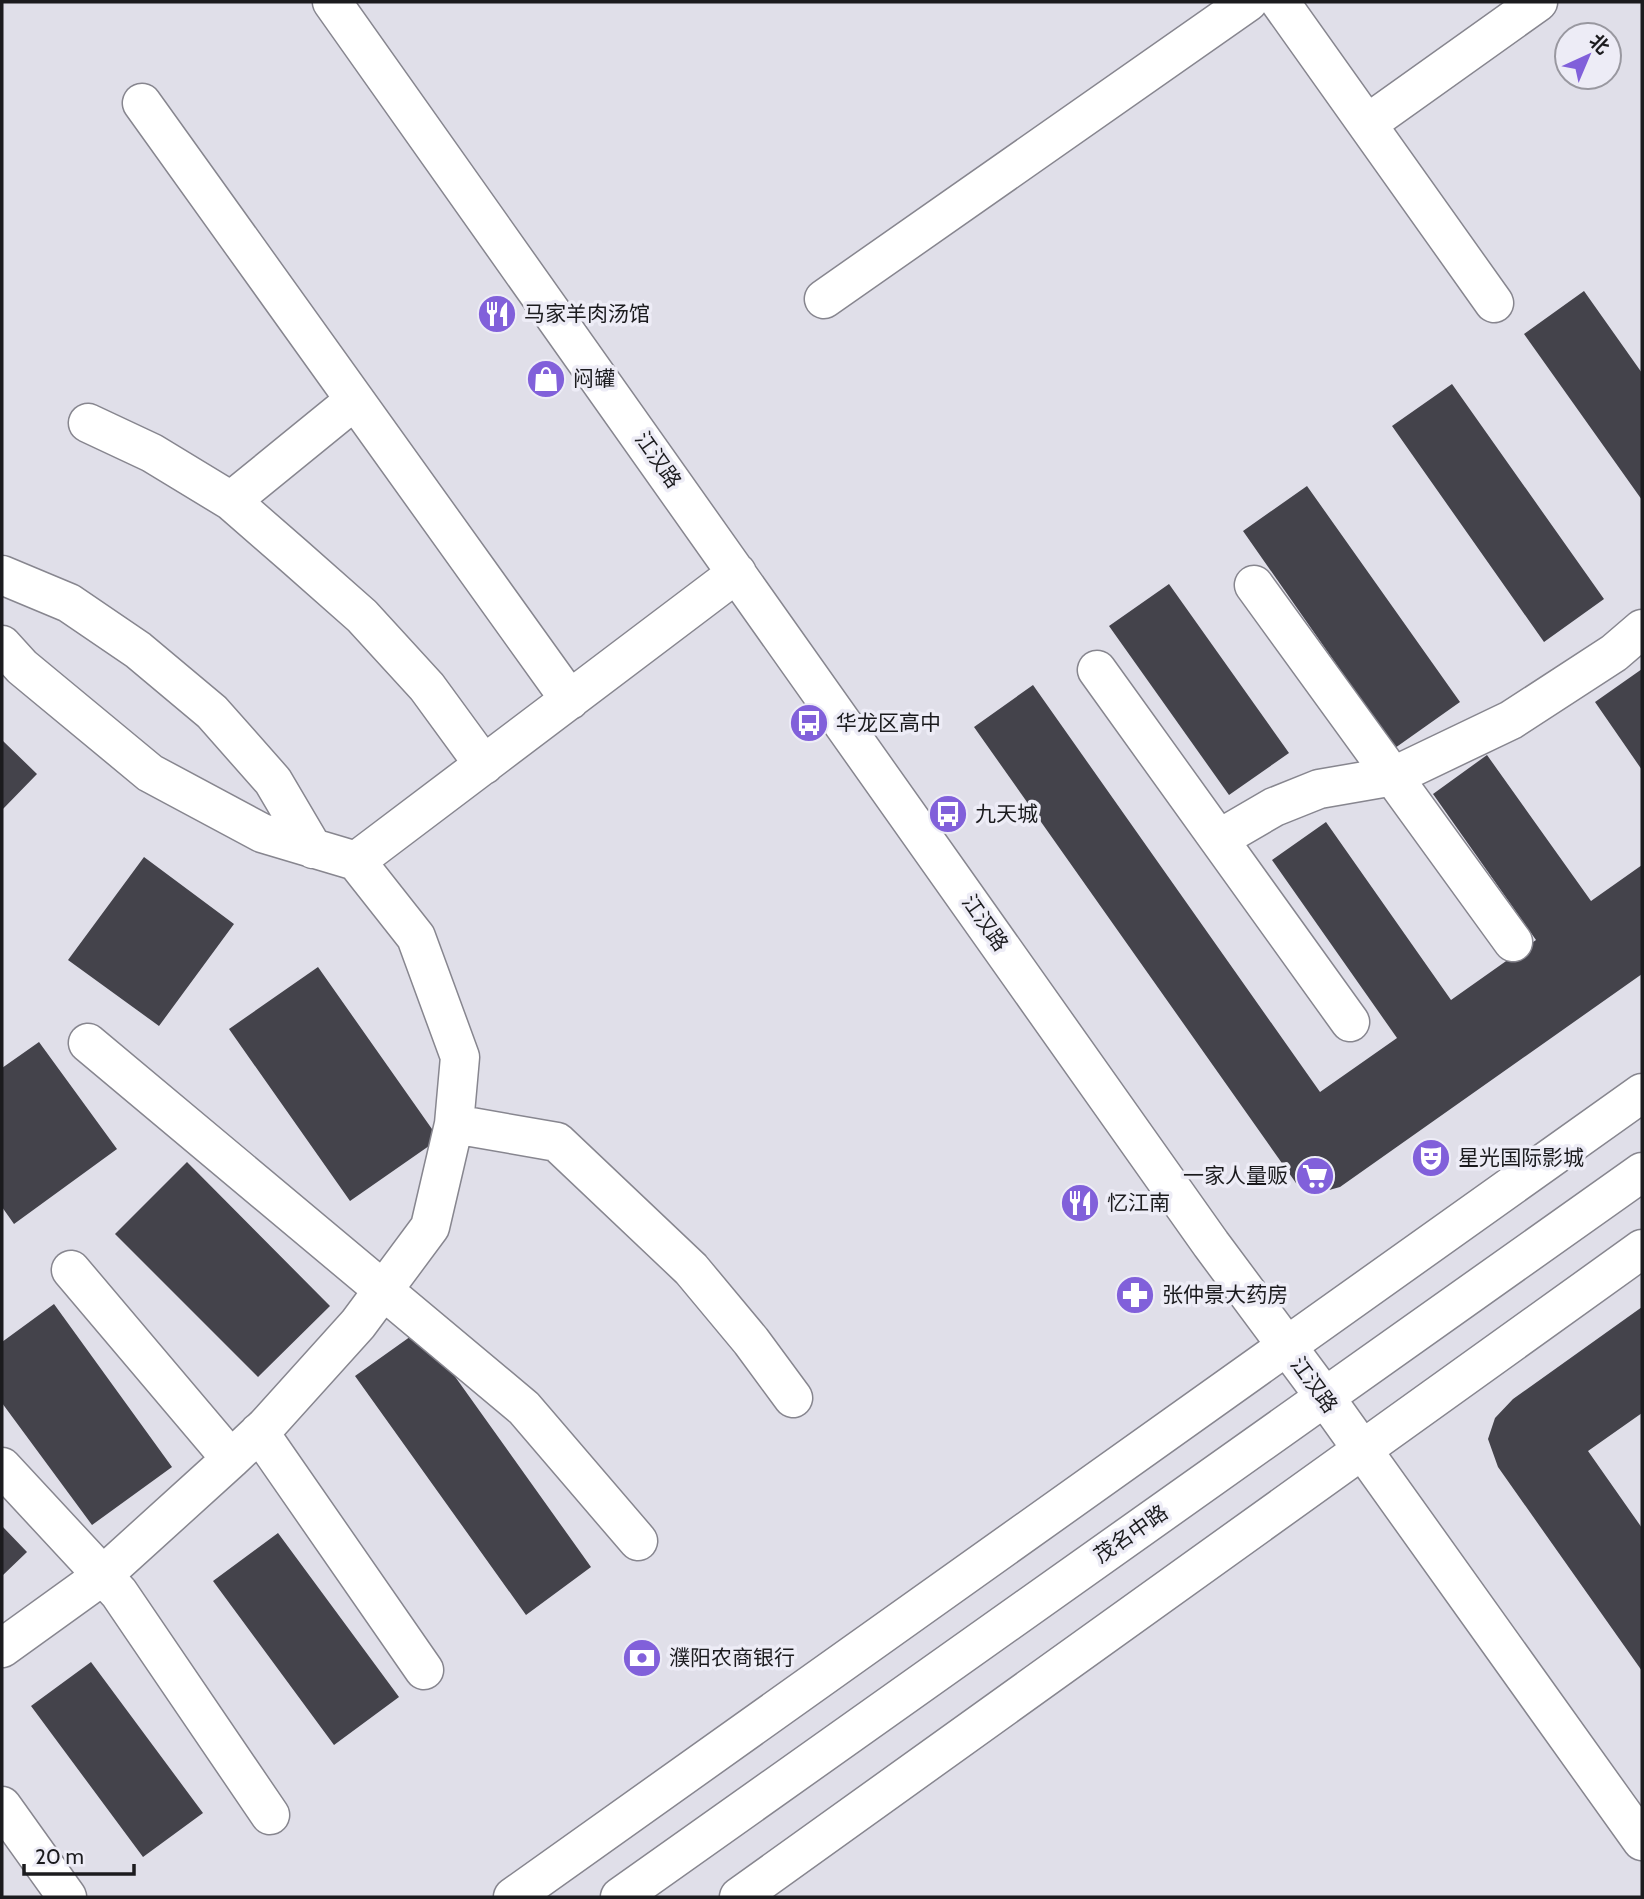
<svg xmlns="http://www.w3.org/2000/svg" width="1644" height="1899" font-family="Cabin,'Noto Sans SC',sans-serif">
<rect width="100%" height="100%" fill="#e0dfe9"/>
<path fill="#44434b" d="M 1584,291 L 1642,373 L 1642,500 L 1524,334 Z
M 1452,384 L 1604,599 L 1544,642 L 1392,426 Z
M 1307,486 L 1460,702 L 1395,748 L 1243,531 Z
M 1169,584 L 1289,753 L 1229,795 L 1109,626 Z
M 1642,669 L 1642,770 L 1595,702 Z
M 1033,685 L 1320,1092 L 1397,1038 L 1272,860 L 1326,822 L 1451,1000 L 1536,940 L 1433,794 L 1487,755 L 1591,901 L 1642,865 L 1642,974 L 1340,1187 L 1322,1192 L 1308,1190 L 1296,1183 L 974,727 Z
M 2,740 L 37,774 L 2,810 Z
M 144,857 L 234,924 L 159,1026 L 68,960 Z
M 318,967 L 439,1139 L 350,1201 L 229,1029 Z
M 39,1042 L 117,1149 L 14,1224 L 2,1207 L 2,1068 Z
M 187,1162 L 330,1306 L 258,1377 L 115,1234 Z
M 54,1304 L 172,1467 L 92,1525 L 2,1403 L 2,1342 Z
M 1642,1307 L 1642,1413 L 1588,1451 L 1642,1528 L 1642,1671 L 1498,1467 L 1488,1439 L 1495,1418 L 1513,1399 Z
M 421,1329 L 591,1567 L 526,1615 L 355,1376 Z
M 2,1526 L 27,1552 L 2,1576 Z
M 278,1533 L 399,1697 L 334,1745 L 213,1581 Z
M 91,1662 L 203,1813 L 143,1857 L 31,1706 Z"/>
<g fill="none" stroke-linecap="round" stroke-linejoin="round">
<g stroke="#87868f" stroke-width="41">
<path id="minor" d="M 332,2 L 1211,1244 L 1324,1396 L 1642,1841
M 1280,2 L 1494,303
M 142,103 L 570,700
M 1367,124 L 1538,2
M 824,299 L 1248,2
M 88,423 L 152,453 L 231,501 L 293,555 L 362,616 L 427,687 L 484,765
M 231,501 L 355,400
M 2,575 L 69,603 L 138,650 L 212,712 L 273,781 L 313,849
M 1254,585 L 1513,942
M 2,645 L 22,667 L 150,773 L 262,833 L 356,861 L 416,937 L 460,1057 L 454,1124 L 430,1227 L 358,1324 L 266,1426 L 231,1459 L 102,1576 L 2,1648
M 1097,670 L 1350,1022
M 1219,839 L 1274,807 L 1319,789 L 1394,776 L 1511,720 L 1614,653 L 1642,629
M 356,861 L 737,573
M 88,1043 L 524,1408 L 638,1541
M 454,1124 L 557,1142 L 691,1269 L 751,1341 L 793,1398
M 71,1270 L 231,1459
M 259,1432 L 424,1670
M 2,1467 L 119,1593 L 270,1815
M 2,1806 L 67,1897
M 513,1897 L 1642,1093
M 620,1897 L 1642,1172
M 739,1897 L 1642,1249"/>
</g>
<use href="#minor" stroke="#fff" stroke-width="38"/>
</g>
<defs>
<g id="restaurant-disc" transform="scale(2.0125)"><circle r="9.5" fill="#8160da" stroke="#edecf6"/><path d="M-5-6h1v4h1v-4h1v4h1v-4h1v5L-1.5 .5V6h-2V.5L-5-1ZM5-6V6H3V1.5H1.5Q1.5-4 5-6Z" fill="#fff"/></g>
<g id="shop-disc" transform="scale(2.0125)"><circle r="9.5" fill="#8160da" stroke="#edecf6"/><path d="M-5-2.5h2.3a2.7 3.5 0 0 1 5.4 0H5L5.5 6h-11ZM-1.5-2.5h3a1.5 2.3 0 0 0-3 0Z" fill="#fff"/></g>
<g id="bus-disc" transform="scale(2.0125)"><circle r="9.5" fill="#8160da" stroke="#edecf6"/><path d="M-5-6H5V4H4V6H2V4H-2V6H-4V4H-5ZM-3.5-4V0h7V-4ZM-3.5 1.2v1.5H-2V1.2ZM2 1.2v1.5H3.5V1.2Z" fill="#fff"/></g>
<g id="theatre-disc" transform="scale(2.0125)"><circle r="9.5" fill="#8160da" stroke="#edecf6"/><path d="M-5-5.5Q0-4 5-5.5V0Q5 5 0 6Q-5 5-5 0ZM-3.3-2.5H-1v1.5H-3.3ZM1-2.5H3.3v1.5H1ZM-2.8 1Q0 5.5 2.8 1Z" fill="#fff"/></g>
<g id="supermarket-disc" transform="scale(2.0125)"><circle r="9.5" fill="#8160da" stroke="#edecf6"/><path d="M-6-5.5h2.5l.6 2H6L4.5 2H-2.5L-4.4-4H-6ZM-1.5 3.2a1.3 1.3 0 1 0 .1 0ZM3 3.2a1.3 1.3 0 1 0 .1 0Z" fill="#fff"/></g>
<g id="pharmacy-disc" transform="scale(2.0125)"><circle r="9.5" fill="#8160da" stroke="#edecf6"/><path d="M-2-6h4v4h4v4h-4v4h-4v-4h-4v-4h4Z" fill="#fff"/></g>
<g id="bank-disc" transform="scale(2.0125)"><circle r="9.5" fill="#8160da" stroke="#edecf6"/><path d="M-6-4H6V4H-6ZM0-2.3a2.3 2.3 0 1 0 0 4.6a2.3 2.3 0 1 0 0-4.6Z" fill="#fff"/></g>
</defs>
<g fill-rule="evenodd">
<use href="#restaurant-disc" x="497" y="314"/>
<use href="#shop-disc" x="546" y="379"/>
<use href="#bus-disc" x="809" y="723"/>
<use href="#bus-disc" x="948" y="814"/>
<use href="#theatre-disc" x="1431" y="1158"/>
<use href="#supermarket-disc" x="1315" y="1176"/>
<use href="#restaurant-disc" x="1080" y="1203"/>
<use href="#pharmacy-disc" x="1135" y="1295"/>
<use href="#bank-disc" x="642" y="1658"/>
</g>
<g text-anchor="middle" stroke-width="7" stroke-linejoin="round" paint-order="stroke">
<g font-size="21" fill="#1b1b1e" stroke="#edecf6" text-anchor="start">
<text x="524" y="321">马家羊肉汤馆</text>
<text x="573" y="386">闷罐</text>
<text x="836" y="730">华龙区高中</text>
<text x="975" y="821">九天城</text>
<text x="1458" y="1165">星光国际影城</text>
<text x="1288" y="1183" text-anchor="end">一家人量贩</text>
<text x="1107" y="1210">忆江南</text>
<text x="1162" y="1302">张仲景大药房</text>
<text x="669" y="1665">濮阳农商银行</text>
</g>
<g font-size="21" fill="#1b1b1e" stroke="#edecf6">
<text transform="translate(658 460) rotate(55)" y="7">江汉路</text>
<text transform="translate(985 923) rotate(55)" y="7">江汉路</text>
<text transform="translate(1314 1385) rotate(54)" y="7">江汉路</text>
<text transform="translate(1131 1534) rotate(-35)" y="7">茂名中路</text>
</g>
</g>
<rect width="1644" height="1899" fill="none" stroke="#1b1b1e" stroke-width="7"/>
<g transform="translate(1588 56) rotate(44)"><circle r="33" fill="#edecf6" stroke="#9998a0" stroke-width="2"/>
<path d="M0-5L12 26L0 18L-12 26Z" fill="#8160da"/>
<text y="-10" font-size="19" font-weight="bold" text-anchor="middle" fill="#1b1b1e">北</text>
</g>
<path d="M24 1864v10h110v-10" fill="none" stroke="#1b1b1e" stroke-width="3.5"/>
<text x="35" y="1864" font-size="21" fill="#1b1b1e" stroke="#edecf6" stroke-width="5" paint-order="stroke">20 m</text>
</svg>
